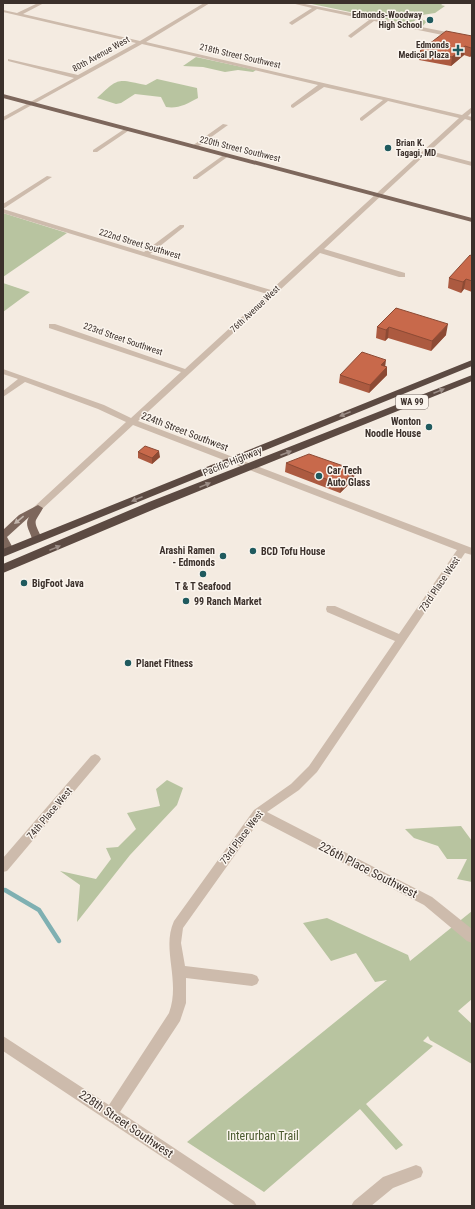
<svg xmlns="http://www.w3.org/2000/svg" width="475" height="1209" font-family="'Roboto Condensed',sans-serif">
<rect width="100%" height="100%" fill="#f4ebe1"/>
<path fill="#b8c4a0" d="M 307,3 L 444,3 L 441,5 L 445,6 L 435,13 L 422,15 L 413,22 L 418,23 L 421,21 L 420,19 L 427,21 L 422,27 Z
M 196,57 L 256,70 L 253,72 L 238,70 L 225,72 L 203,67 L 183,66 Z
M 157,79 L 197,88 L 198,98 C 187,104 178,109 166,107 L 161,97 L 135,94 L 121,103 L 116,104 L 97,98 C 119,77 117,79 146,85 Z
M 3,213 L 67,233 L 3,277 Z
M 3,283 L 30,292 L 3,312 Z
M 167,780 L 183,788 L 177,805 L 130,855 L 77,922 L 80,885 L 60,871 L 96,879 L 111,859 L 106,848 L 118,847 L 136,829 L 127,813 L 160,806 L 156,789 Z
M 461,826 L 472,841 L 472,882 L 457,879 L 467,859 L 447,859 L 438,846 L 414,838 L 405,829 Z
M 472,911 L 472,999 L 458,1011 L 472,1024 L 472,1064 L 430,1040 L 428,1036 L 423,1041 L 433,1046 L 366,1104 L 403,1145 L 396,1150 L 360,1109 L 264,1192 L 187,1142 L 387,980 L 375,982 L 356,953 L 331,961 L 303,923 L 327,918 L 408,955 L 410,961 Z"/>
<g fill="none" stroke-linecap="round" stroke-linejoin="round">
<path stroke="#7fb0b2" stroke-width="4.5" d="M 5,890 L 39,910 L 59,941"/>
<path fill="#cdbbac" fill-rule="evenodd" d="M 38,3 L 44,3 L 23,14 L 140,41 L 204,3 L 210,3 L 146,42 L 462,115 L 472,107 L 472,112 L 468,116 L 472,117 L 472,121 L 465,119 L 430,151 L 472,162 L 472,166 L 426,154 L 324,249 L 405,273 L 405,277 L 399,277 L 320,253 L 138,421 L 472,548 L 472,555 L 465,553 L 317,772 L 299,790 L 267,812 L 432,897 L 472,929 L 472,943 L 467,941 L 424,905 L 260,820 L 183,928 L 181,943 L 185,966 L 252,974 L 257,976 L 259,980 L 257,984 L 252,986 L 186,978 L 186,1003 L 180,1021 L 120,1112 L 254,1201 L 257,1206 L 236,1206 L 3,1051 L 3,1036 L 109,1105 L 169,1013 C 181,980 161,949 174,921 L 254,810 L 291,784 L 309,766 L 395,641 L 327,612 L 326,609 L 327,606 L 335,606 L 399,634 L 457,550 L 133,425 L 41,510 L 35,510 L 33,508 L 35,506 L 126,422 L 98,409 L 25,382 L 3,397 L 3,391 L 18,379 L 3,374 L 3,369 L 104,405 L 131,418 L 181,372 L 49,328 L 49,324 L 55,324 L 185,369 L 267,294 L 3,213 L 3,209 L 144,252 L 180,225 L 184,225 L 184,227 L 150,254 L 271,290 L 459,118 L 388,101 L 362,121 L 360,120 L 360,118 L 383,100 L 324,87 L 293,108 L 291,107 L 291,105 L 318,85 L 142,44 L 3,121 L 3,117 L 74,78 L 8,61 L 8,59 L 78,75 L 136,43 L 3,12 L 3,10 L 17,13 Z
M 291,3 L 300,3 L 472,37 L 472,41 L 374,21 L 351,38 L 348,36 L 349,35 L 369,20 L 317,9 L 292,25 L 289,23 L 290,22 L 312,8 Z
M 223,124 L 228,125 L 196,148 L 192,148 L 192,146 Z
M 126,128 L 131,129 L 97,152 L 93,152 L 93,150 Z
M 225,154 L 230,155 L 197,179 L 193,179 L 193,177 Z
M 47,176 L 52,177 L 3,209 L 3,204 Z
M 95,754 L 99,756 L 101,759 L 99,762 L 7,871 L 3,872 L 3,858 L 91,756 Z
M 416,1165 L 421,1167 L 423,1172 L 421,1177 L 393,1188 L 371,1206 L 351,1206 L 354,1201 L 383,1177 Z"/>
<path fill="#7d675c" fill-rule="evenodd" d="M 3,94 L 472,218 L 472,222 L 3,98 Z
M 38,505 L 43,508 C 41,512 38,516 36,520 C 34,525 40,533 42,539 L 40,541 L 37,542 L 32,539 C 30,531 24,525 29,517 L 7,537 L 14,550 L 12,552 L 6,552 L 3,548 L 3,530 L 19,515 Z"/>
<path fill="#5c4a42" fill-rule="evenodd" d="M 472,360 L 472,366 L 3,557 L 3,549 Z
M 472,375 L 472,381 L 157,508 L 3,573 L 3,564 L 149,502 Z"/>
</g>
<path fill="#ac5a40" d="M 472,36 L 472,55 L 470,57 L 464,55 L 451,66 L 419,60 L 420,51 Z
M 472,256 L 472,292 L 464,289 L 461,293 L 448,288 L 449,278 Z
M 396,308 L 446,335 L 431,351 L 388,338 L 385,341 L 376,338 L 377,327 Z
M 385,366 L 387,375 L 369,393 L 339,383 L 340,375 Z
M 138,452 L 160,457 L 152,464 L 138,458 Z
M 286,463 L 354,479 L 340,493 L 285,472 Z"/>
<path fill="#8c4a34" d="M 465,46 L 464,55 L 451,66 L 452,57 Z
M 472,47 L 472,55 L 470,57 L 471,48 Z
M 466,279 L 464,289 L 461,293 L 463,282 Z
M 448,324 L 446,335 L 431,351 L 432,341 Z
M 389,327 L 388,338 L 385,341 L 386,330 Z
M 386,360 L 385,368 L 381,365 Z
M 387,367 L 387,375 L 369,393 L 370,385 Z
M 159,451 L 160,457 L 152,464 L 152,458 Z
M 355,470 L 354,479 L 340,493 L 341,485 Z"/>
<path fill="#c8694b" stroke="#8c4a34" d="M 446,31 L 472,36 L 472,47 L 471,48 L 465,46 L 452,57 L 420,51 Z
M 470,255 L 472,256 L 472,281 L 466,279 L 463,282 L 449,278 Z
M 396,308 L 448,324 L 432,341 L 389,327 L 386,330 L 377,327 Z
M 362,352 L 386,360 L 381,365 L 387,367 L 370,385 L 340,375 Z
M 145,446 L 159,451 L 152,458 L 138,452 Z
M 309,454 L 355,470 L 341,485 L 286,463 Z"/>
<defs><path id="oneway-solid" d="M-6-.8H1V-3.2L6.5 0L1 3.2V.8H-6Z"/></defs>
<g fill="#9c8e87">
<use href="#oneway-solid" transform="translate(439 391) rotate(-22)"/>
<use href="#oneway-solid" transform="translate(345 414) rotate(158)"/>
<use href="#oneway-solid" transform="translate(286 453) rotate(-21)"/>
<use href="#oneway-solid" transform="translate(205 485) rotate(-22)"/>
<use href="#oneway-solid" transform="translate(137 499) rotate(158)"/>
<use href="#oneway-solid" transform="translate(55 548) rotate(-22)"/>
</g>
<use fill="#c2b5ac" href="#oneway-solid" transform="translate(19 520) rotate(141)"/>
<g fill="#1f5a5e" stroke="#fbf5ee" stroke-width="1.5">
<circle cx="430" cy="20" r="4"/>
<path d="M456 44h4v4h4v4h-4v4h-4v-4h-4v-4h4z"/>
<circle cx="388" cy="148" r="4"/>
<circle cx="429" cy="427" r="4"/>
<circle cx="319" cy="476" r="4"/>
<circle cx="253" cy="551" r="4"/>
<circle cx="223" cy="556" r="4"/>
<circle cx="203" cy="574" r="4"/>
<circle cx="24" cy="583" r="4"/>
<circle cx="186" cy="601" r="4"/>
<circle cx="128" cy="663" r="4"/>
</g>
<g text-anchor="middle" stroke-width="3" stroke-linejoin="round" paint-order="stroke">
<g font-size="9" font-weight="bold" fill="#3b302b" stroke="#fbf5ee" text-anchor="end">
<text x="422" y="18">Edmonds-Woodway<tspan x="422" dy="10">High School</tspan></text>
<text x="449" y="48">Edmonds<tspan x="449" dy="10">Medical Plaza</tspan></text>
<text x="396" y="146" text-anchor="start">Brian K.<tspan x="396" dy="10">Tagagi, MD</tspan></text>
</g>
<g font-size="9" fill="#3b302b" stroke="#fbf5ee">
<text transform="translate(101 54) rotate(-29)" y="3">80th Avenue West</text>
<text transform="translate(240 56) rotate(13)" y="3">218th Street Southwest</text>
<text transform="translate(240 149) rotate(14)" y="3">220th Street Southwest</text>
<text transform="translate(140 244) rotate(17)" y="3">222nd Street Southwest</text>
<text transform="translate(255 309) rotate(-43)" y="3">76th Avenue West</text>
<text transform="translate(123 339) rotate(19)" y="3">223rd Street Southwest</text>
</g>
<rect fill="#fbf5ee" stroke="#756b66" stroke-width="1" x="396" y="395" width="32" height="14" rx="3"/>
<g font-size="9" font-weight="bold" fill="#3b302b">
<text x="412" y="405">WA 99</text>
</g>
<g font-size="10" font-weight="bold" fill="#3b302b" stroke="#fbf5ee" text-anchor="start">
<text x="421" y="425" text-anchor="end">Wonton<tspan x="421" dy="12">Noodle House</tspan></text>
<text x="327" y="474">Car Tech<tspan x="327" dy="12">Auto Glass</tspan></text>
<text x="215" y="554" text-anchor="end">Arashi Ramen<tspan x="215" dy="12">- Edmonds</tspan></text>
<text x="261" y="555">BCD Tofu House</text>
<text x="32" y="587">BigFoot Java</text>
<text x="203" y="590" text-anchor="middle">T &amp; T Seafood</text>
<text x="194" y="605">99 Ranch Market</text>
<text x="136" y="667">Planet Fitness</text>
</g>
<g font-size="10" fill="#3b302b" stroke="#fbf5ee">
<text transform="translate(185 431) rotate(21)" y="4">224th Street Southwest</text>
<text transform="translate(232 461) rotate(-22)" y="4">Pacific Highway</text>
<text transform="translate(439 584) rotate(-56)" y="4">73rd Place West</text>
<text transform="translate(49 813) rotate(-50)" y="4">74th Place West</text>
<text transform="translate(241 837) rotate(-53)" y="4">73rd Place West</text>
</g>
<g font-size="12" fill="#3b302b" stroke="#fbf5ee">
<text transform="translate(368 870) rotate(27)" y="4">226th Place Southwest</text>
<text transform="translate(126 1124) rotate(34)" y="4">228th Street Southwest</text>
</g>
<g font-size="12" fill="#4a5a2e" stroke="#fbf5ee">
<text x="263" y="1140">Interurban Trail</text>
</g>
</g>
<rect width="475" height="1209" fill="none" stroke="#3b302b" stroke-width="8"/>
</svg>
